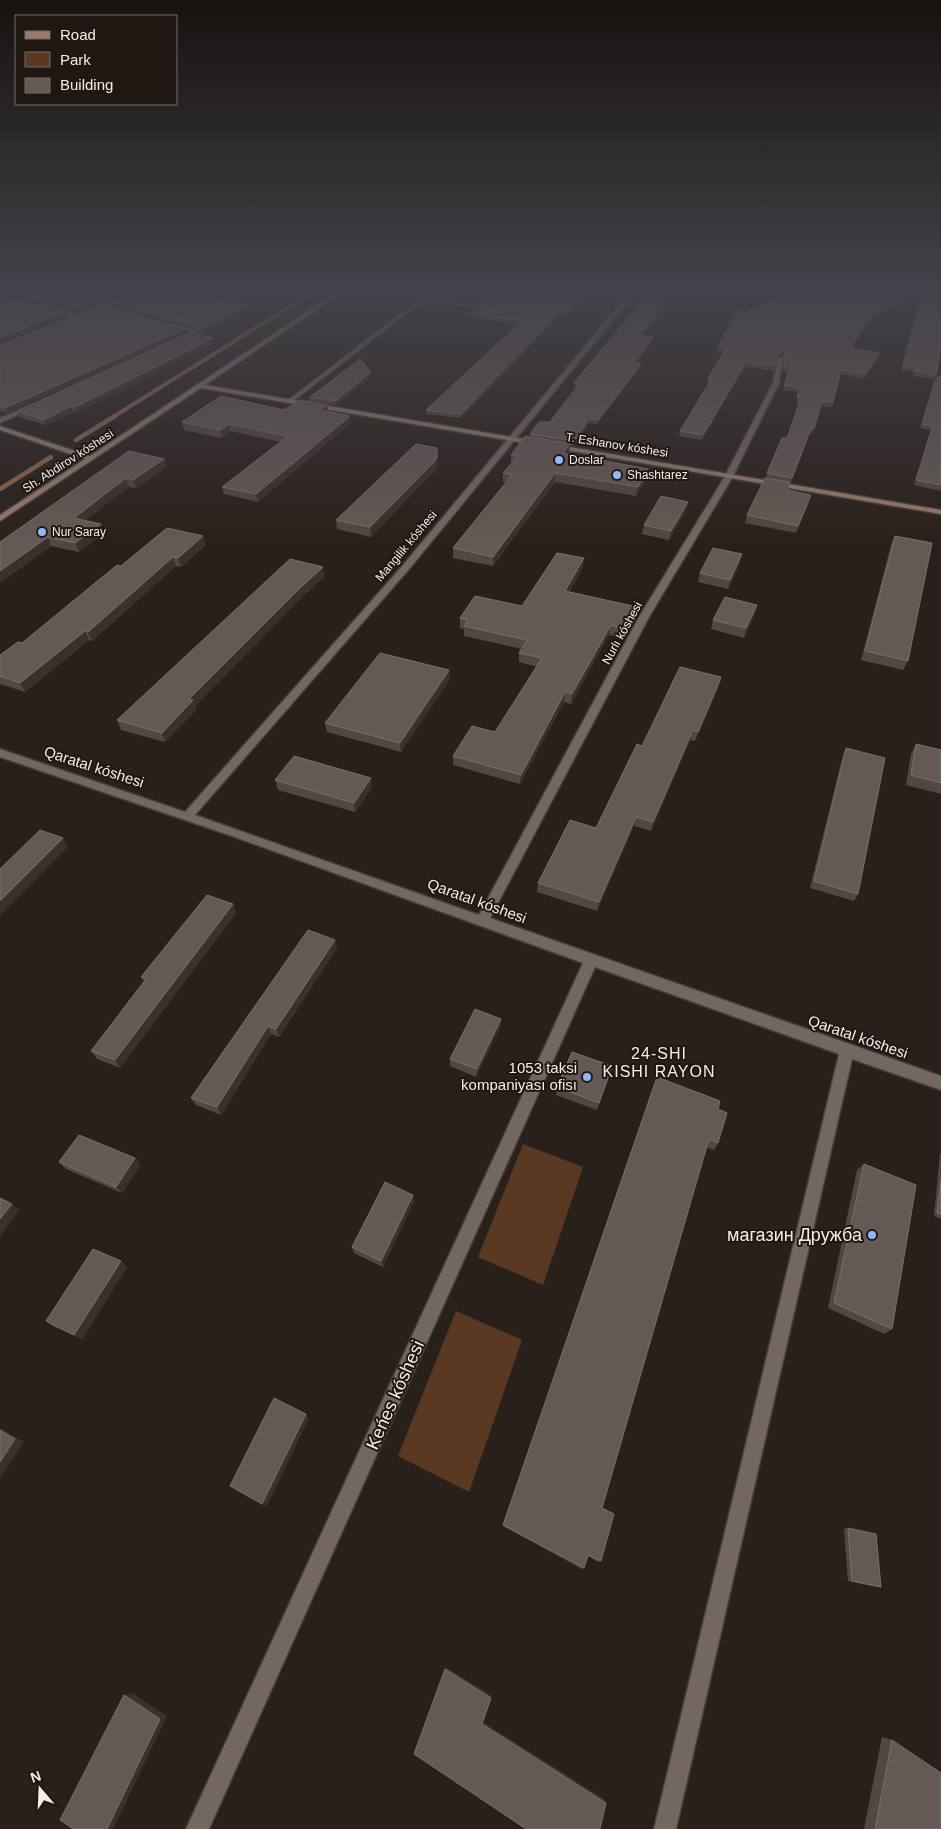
<svg xmlns="http://www.w3.org/2000/svg" width="941" height="1829" font-family="Arial,sans-serif">
<rect width="100%" height="100%" fill="#2a201b"/>
<path fill="#5b3822" d="M 523,1144 L 583,1167 L 543,1285 L 478,1257 Z
M 456,1311 L 522,1340 L 469,1492 L 398,1456 Z"/>
<g fill="none" stroke-linecap="round" stroke-linejoin="round">
<path stroke="#8d634b" stroke-width="4" d="M 113,417 L 321,287"/>
<path stroke="#8d634b" stroke-width="4.5" d="M 76,440 L 115,416
M 0,489 L 51,457"/>
<g stroke="#443c38" stroke-width="2">
<path id="lane" d="M 425,298 L 493,309 L 491,310 L 428,300 L 402,317 L 291,403 L 287,403 L 287,401 L 398,315 Z
M 173,324 L 198,331 L 198,332 L 196,333 L 171,326 Z"/>
</g>
<g stroke="#443c38" stroke-width="3">
<path id="street" d="M 145,287 L 153,287 L 90,313 L 85,312 Z
M 634,287 L 640,287 L 410,568 L 195,815 L 479,915 L 639,617 L 724,478 L 773,383 L 778,358 L 783,357 L 779,383 L 732,478 L 649,617 L 490,918 L 941,1076 L 941,1090 L 852,1059 L 676,1829 L 654,1829 L 839,1054 L 595,967 L 209,1829 L 186,1829 L 583,963 L 232,836 L 0,757 L 0,749 L 185,812 L 404,564 Z
M 0,295 L 80,315 L 81,316 L 78,318 L 0,299 Z
M 32,405 L 34,406 L 34,408 L 0,423 L 0,418 Z"/>
</g>
<g stroke="#443c38" stroke-width="3">
<path id="secondary" d="M 344,287 L 351,287 L 205,385 L 941,510 L 941,514 L 201,388 L 0,521 L 0,515 L 85,459 L 0,430 L 0,426 L 90,456 Z"/>
</g>
<use href="#lane" fill="#736760" fill-rule="evenodd"/>
<use href="#street" fill="#736760" fill-rule="evenodd"/>
<use href="#secondary" fill="#987a68" fill-rule="evenodd"/>
</g>
<path fill="#524742" d="M 0,287 L 139,287 L 77,312 L 0,294 Z
M 715,287 L 706,301 L 663,296 L 665,288 Z
M 795,287 L 941,287 L 936,375 L 934,379 L 913,376 L 914,372 L 901,370 L 923,289 L 869,320 L 852,349 L 878,357 L 864,379 L 840,374 L 832,407 L 821,406 L 812,434 L 810,433 L 788,490 L 809,502 L 796,533 L 745,523 L 747,515 L 766,478 L 767,473 L 787,438 L 800,403 L 796,402 L 799,392 L 783,390 L 788,373 L 783,372 L 784,356 L 776,358 L 774,371 L 745,367 L 702,440 L 679,436 L 680,431 L 709,383 L 707,382 L 708,378 L 724,352 L 717,351 L 718,346 L 746,312 Z
M 593,288 L 568,315 L 562,314 L 461,418 L 426,414 L 426,410 L 519,324 L 470,317 L 470,313 L 493,307 L 483,306 L 483,302 Z
M 111,301 L 248,305 L 249,310 L 200,335 L 213,338 L 214,343 L 77,413 L 73,412 L 46,425 L 19,417 L 17,411 L 197,329 L 112,306 Z
M 665,303 L 664,307 L 642,336 L 653,341 L 636,363 L 640,368 L 597,424 L 589,423 L 574,446 L 569,445 L 569,453 L 568,454 L 648,469 L 647,478 L 636,496 L 555,482 L 493,566 L 453,558 L 453,548 L 506,482 L 503,482 L 503,473 L 511,463 L 511,455 L 530,437 L 530,434 L 550,422 L 576,388 L 574,387 L 574,383 Z
M 186,333 L 7,413 L 0,411 L 0,345 Z
M 941,376 L 941,491 L 914,485 L 931,430 L 920,428 L 936,378 Z
M 371,377 L 336,405 L 310,401 L 310,397 Z
M 327,405 L 328,412 L 351,423 L 258,502 L 224,494 L 222,487 L 281,442 L 230,431 L 222,438 L 184,430 L 182,422 Z
M 164,459 L 166,467 L 136,488 L 129,487 L 85,520 L 104,533 L 79,552 L 51,546 L 0,583 L 0,542 Z
M 437,468 L 371,537 L 337,529 L 336,520 Z
M 686,511 L 669,540 L 642,534 L 644,525 Z
M 895,536 L 908,661 L 903,670 L 861,660 L 891,545 Z
M 206,545 L 181,567 L 176,566 L 92,641 L 89,640 L 25,692 L 0,684 L 0,655 L 22,643 L 121,566 Z
M 740,564 L 728,589 L 698,582 L 700,573 Z
M 323,567 L 324,577 L 302,597 L 195,706 L 196,710 L 165,742 L 121,730 L 117,720 Z
M 583,567 L 569,592 L 631,616 L 620,637 L 609,635 L 571,704 L 564,702 L 520,784 L 453,765 L 453,756 L 495,732 L 537,667 L 519,662 L 519,653 L 522,649 L 464,636 L 464,629 L 460,628 L 460,618 L 522,606 Z
M 755,614 L 744,638 L 711,629 L 713,620 Z
M 449,670 L 450,679 L 401,752 L 327,732 L 325,723 Z
M 721,677 L 719,687 L 695,741 L 690,740 L 651,831 L 634,826 L 597,911 L 537,892 L 538,883 L 596,828 L 642,746 Z
M 916,744 L 941,750 L 941,794 L 906,785 L 911,754 Z
M 846,748 L 858,894 L 854,901 L 810,888 L 843,755 Z
M 275,780 L 372,787 L 355,812 L 278,790 Z
M 233,904 L 236,913 L 120,1068 L 97,1059 L 91,1051 L 144,982 L 141,977 Z
M 335,940 L 337,948 L 279,1037 L 271,1034 L 221,1115 L 196,1105 L 191,1098 Z
M 501,1019 L 500,1027 L 476,1077 L 450,1066 L 450,1059 Z
M 610,1074 L 597,1110 L 556,1095 L 557,1087 Z
M 657,1077 L 718,1109 L 718,1143 L 714,1150 L 706,1147 L 602,1508 L 601,1561 L 598,1562 L 588,1556 L 584,1568 L 582,1569 L 503,1526 Z
M 940,1154 L 941,1154 L 941,1219 L 934,1216 Z
M 135,1158 L 140,1165 L 122,1193 L 66,1169 L 59,1162 Z
M 864,1164 L 892,1329 L 884,1334 L 828,1308 L 857,1170 Z
M 413,1195 L 414,1201 L 383,1267 L 354,1253 L 352,1247 Z
M 121,1261 L 127,1267 L 82,1339 L 53,1326 L 46,1321 Z
M 848,1528 L 881,1587 L 877,1587 L 848,1581 L 844,1529 Z
M 882,1737 L 892,1740 L 941,1829 L 864,1829 Z"/>
<path fill="#3b302b" d="M 129,287 L 139,287 L 77,312 L 76,308 Z
M 590,287 L 593,288 L 568,315 L 568,311 Z
M 711,287 L 715,287 L 706,301 L 707,293 Z
M 920,287 L 924,287 L 923,289 L 869,320 L 849,353 L 850,348 L 870,316 Z
M 665,303 L 664,307 L 639,339 L 640,335 Z
M 248,305 L 249,310 L 194,338 L 192,333 Z
M 562,310 L 562,314 L 461,418 L 461,414 Z
M 65,312 L 66,316 L 0,343 L 0,338 Z
M 185,329 L 186,333 L 7,413 L 5,408 Z
M 653,337 L 653,341 L 633,367 L 634,363 Z
M 213,338 L 214,343 L 77,413 L 75,407 Z
M 785,351 L 784,356 L 776,358 L 777,353 Z
M 880,353 L 878,357 L 864,379 L 865,374 Z
M 746,362 L 745,367 L 702,440 L 703,435 Z
M 641,364 L 640,368 L 597,424 L 598,420 Z
M 371,372 L 371,377 L 336,405 L 335,401 Z
M 327,405 L 328,412 L 320,410 Z
M 71,406 L 73,412 L 46,425 L 44,420 Z
M 350,416 L 351,423 L 258,502 L 256,494 Z
M 590,418 L 589,423 L 574,446 L 574,441 Z
M 229,424 L 230,431 L 222,438 L 220,430 Z
M 570,444 L 569,453 L 562,462 L 563,453 Z
M 437,448 L 437,468 L 371,537 L 370,527 Z
M 164,459 L 166,467 L 136,488 L 133,480 Z
M 648,469 L 647,478 L 636,496 L 638,487 Z
M 555,473 L 555,482 L 493,566 L 493,557 Z
M 126,478 L 129,487 L 77,527 L 74,518 Z
M 811,495 L 809,502 L 796,533 L 798,526 Z
M 688,502 L 686,511 L 669,540 L 671,531 Z
M 101,524 L 104,533 L 79,552 L 75,543 Z
M 203,536 L 206,545 L 181,567 L 178,558 Z
M 48,537 L 51,546 L 0,583 L 0,571 Z
M 742,554 L 740,564 L 728,589 L 730,580 Z
M 173,557 L 176,566 L 92,641 L 88,632 Z
M 584,558 L 583,567 L 564,600 L 565,591 Z
M 323,567 L 324,577 L 302,597 L 195,706 L 196,710 L 165,742 L 162,733 L 189,699 L 300,588 Z
M 757,605 L 755,614 L 744,638 L 746,628 Z
M 633,606 L 631,616 L 620,637 L 621,628 Z
M 611,625 L 609,635 L 571,704 L 572,694 Z
M 85,631 L 89,640 L 25,692 L 20,683 Z
M 449,670 L 450,679 L 401,752 L 400,743 Z
M 721,677 L 719,687 L 695,741 L 698,732 Z
M 565,692 L 564,702 L 520,784 L 521,775 Z
M 693,730 L 690,740 L 651,831 L 653,822 Z
M 371,778 L 372,787 L 355,812 L 354,803 Z
M 636,817 L 634,826 L 597,911 L 599,902 Z
M 63,838 L 68,847 L 0,916 L 0,901 Z
M 233,904 L 236,913 L 120,1068 L 115,1060 Z
M 335,940 L 337,948 L 279,1037 L 276,1029 Z
M 501,1019 L 500,1027 L 476,1077 L 477,1069 Z
M 268,1026 L 271,1034 L 221,1115 L 217,1107 Z
M 612,1066 L 610,1074 L 597,1110 L 599,1103 Z
M 135,1158 L 140,1165 L 122,1193 L 116,1187 Z
M 413,1195 L 414,1201 L 383,1267 L 381,1261 Z
M 12,1204 L 19,1210 L 0,1237 L 0,1219 Z
M 121,1261 L 127,1267 L 82,1339 L 74,1335 Z
M 306,1414 L 309,1418 L 267,1506 L 262,1504 Z
M 0,1428 L 24,1442 L 0,1478 Z
M 446,1667 L 491,1695 L 491,1698 L 445,1669 Z
M 132,1693 L 167,1716 L 113,1829 L 107,1829 L 124,1695 Z
M 482,1721 L 603,1798 L 606,1803 L 482,1724 Z"/>
<path fill="#645954" stroke="#7a706b" d="M 0,287 L 129,287 L 76,308 L 0,290 Z
M 145,287 L 161,287 L 248,305 L 192,333 L 213,338 L 75,407 L 71,406 L 44,420 L 17,411 L 200,328 L 197,324 L 111,301 Z
M 499,287 L 590,287 L 568,311 L 562,310 L 461,414 L 426,410 L 522,321 L 470,313 L 478,306 L 498,308 L 497,304 L 483,302 Z
M 665,287 L 711,287 L 707,293 L 665,288 Z
M 795,287 L 920,287 L 870,316 L 850,348 L 880,353 L 865,374 L 841,370 L 833,402 L 822,401 L 814,429 L 811,428 L 792,478 L 767,473 L 782,438 L 787,438 L 801,398 L 797,397 L 800,388 L 784,385 L 790,368 L 784,367 L 785,351 L 777,353 L 775,366 L 746,362 L 703,435 L 680,431 L 712,378 L 708,378 L 727,347 L 718,346 L 737,310 L 746,312 Z
M 924,287 L 941,287 L 941,349 L 936,375 L 914,371 L 915,367 L 903,366 Z
M 0,297 L 65,312 L 0,338 Z
M 643,300 L 665,303 L 640,335 L 653,337 L 634,363 L 641,364 L 598,420 L 590,418 L 574,441 L 530,434 L 539,422 L 550,422 L 579,384 L 574,383 Z
M 102,305 L 185,329 L 5,408 L 0,407 L 0,345 Z
M 360,359 L 371,372 L 335,401 L 310,397 Z
M 941,376 L 941,485 L 916,480 L 933,425 L 922,424 L 936,378 Z
M 221,396 L 284,410 L 301,400 L 327,405 L 320,410 L 350,416 L 256,494 L 222,487 L 288,436 L 229,424 L 220,430 L 182,422 Z
M 525,436 L 570,444 L 563,453 L 648,469 L 638,487 L 555,473 L 493,557 L 453,548 L 512,475 L 503,473 L 518,456 L 511,455 Z
M 416,444 L 437,448 L 437,459 L 370,527 L 336,520 Z
M 129,451 L 164,459 L 133,480 L 126,478 L 74,518 L 101,524 L 75,543 L 48,537 L 0,571 L 0,542 Z
M 765,478 L 790,482 L 787,490 L 811,495 L 798,526 L 747,515 Z
M 661,496 L 688,502 L 671,531 L 644,525 Z
M 167,528 L 203,536 L 178,558 L 173,557 L 88,632 L 85,631 L 20,683 L 0,676 L 0,655 L 18,642 L 22,643 L 117,565 L 121,566 Z
M 895,536 L 932,543 L 908,661 L 865,651 Z
M 713,548 L 742,554 L 730,580 L 700,573 Z
M 557,553 L 584,558 L 565,591 L 633,606 L 621,628 L 611,625 L 572,694 L 565,692 L 521,775 L 453,756 L 472,726 L 495,732 L 542,658 L 519,653 L 527,640 L 464,626 L 468,620 L 460,618 L 475,596 L 522,606 Z
M 290,559 L 323,567 L 300,588 L 189,699 L 193,700 L 162,733 L 117,720 Z
M 725,597 L 757,605 L 746,628 L 713,620 Z
M 380,653 L 449,670 L 400,743 L 325,723 Z
M 680,667 L 721,677 L 698,732 L 693,730 L 653,822 L 636,817 L 599,902 L 538,883 L 570,820 L 596,828 L 637,744 L 642,746 Z
M 916,744 L 941,750 L 941,783 L 911,775 Z
M 846,748 L 885,758 L 858,894 L 814,881 Z
M 294,756 L 371,778 L 354,803 L 275,780 Z
M 40,830 L 63,838 L 0,901 L 0,869 Z
M 207,895 L 233,904 L 115,1060 L 91,1051 L 146,979 L 141,977 Z
M 308,930 L 335,940 L 276,1029 L 268,1026 L 217,1107 L 191,1098 Z
M 475,1009 L 501,1019 L 477,1069 L 450,1059 Z
M 572,1052 L 612,1066 L 599,1103 L 557,1087 Z
M 657,1077 L 720,1101 L 718,1109 L 727,1113 L 718,1143 L 709,1139 L 602,1508 L 614,1514 L 601,1561 L 588,1555 L 584,1568 L 503,1525 Z
M 79,1135 L 135,1158 L 116,1187 L 59,1162 Z
M 864,1164 L 916,1185 L 892,1329 L 834,1303 Z
M 941,1181 L 941,1214 L 937,1213 Z
M 385,1182 L 413,1195 L 381,1261 L 352,1247 Z
M 0,1198 L 12,1204 L 0,1219 Z
M 93,1249 L 121,1261 L 74,1335 L 46,1321 Z
M 274,1398 L 306,1414 L 262,1504 L 230,1486 Z
M 0,1430 L 15,1439 L 0,1462 Z
M 848,1528 L 876,1534 L 881,1587 L 852,1581 Z
M 445,1669 L 491,1698 L 482,1724 L 606,1803 L 600,1829 L 526,1829 L 414,1754 Z
M 124,1695 L 160,1719 L 107,1829 L 73,1829 L 60,1820 Z
M 892,1740 L 941,1773 L 941,1829 L 875,1829 Z"/>
<linearGradient id="sky" x2="0" y2="1"><stop stop-color="#17120f"/><stop offset="0.53" stop-color="#44424a"/><stop offset="1" stop-color="#44424a" stop-opacity="0"/></linearGradient>
<rect width="941" height="543" fill="url(#sky)"/>
<g fill="#91b8fd" stroke="#201712" stroke-width="2">
<circle cx="559" cy="460" r="5"/>
<circle cx="617" cy="475" r="5"/>
<circle cx="42" cy="532" r="5"/>
<circle cx="587" cy="1077" r="5"/>
<circle cx="872" cy="1235" r="5"/>
</g>
<g text-anchor="middle" stroke-width="4" stroke-linejoin="round" paint-order="stroke">
<g font-size="12" fill="#f4ede9" stroke="#201712">
<text transform="translate(617 445) rotate(9)" y="4">T. Eshanov kóshesi</text>
<text transform="translate(68 461) rotate(-33)" y="4">Sh. Abdirov kóshesi</text>
<text transform="translate(406 546) rotate(-50)" y="4">Mangilik kóshesi</text>
<text transform="translate(622 633) rotate(-61)" y="4">Nurlı kóshesi</text>
</g>
<g font-size="12" fill="#f4ede9" stroke="#201712" text-anchor="start">
<text x="569" y="464">Doslar</text>
<text x="627" y="479">Shashtarez</text>
<text x="52" y="536">Nur Saray</text>
</g>
<g font-size="15" fill="#f4ede9" stroke="#201712">
<text transform="translate(94 767) rotate(18)" y="5">Qaratal kóshesi</text>
<text transform="translate(477 901) rotate(20)" y="5">Qaratal kóshesi</text>
<text transform="translate(858 1037) rotate(19)" y="5">Qaratal kóshesi</text>
</g>
<g font-size="15" fill="#f4ede9" stroke="#201712" text-anchor="end">
<text x="577" y="1073">1053 taksi<tspan x="577" dy="17">kompaniyası ofisı</tspan></text>
</g>
<g font-size="16" letter-spacing="1" fill="#f4ede9" stroke="#201712">
<text x="659" y="1059">24-SHI<tspan x="659" dy="18">KISHI RAYON</tspan></text>
</g>
<g font-size="18" fill="#f4ede9" stroke="#201712" text-anchor="end">
<text x="862" y="1241">магазин Дружба</text>
</g>
<g font-size="18" fill="#f4ede9" stroke="#201712">
<text transform="translate(395 1395) rotate(-66)" y="6">Keńes kóshesi</text>
</g>
</g>
<rect x="15" y="15" width="162" height="90" fill="#201712" stroke="#756d68"/>
<rect x="25" y="31" width="25" height="8" fill="#987a68" stroke="#756d68"/>
<text x="60" y="40" font-size="15" fill="#f4ede9">Road</text>
<rect x="25" y="52" width="25" height="15" fill="#5b3822" stroke="#756d68"/>
<text x="60" y="65" font-size="15" fill="#f4ede9">Park</text>
<rect x="25" y="78" width="25" height="15" fill="#645954" stroke="#756d68"/>
<text x="60" y="90" font-size="15" fill="#f4ede9">Building</text>
<g transform="translate(40 1789) rotate(341)" stroke="#201712" stroke-width="4" paint-order="stroke">
<path d="M0-4L9 19L0 12L-9 19Z" fill="#f4ede9"/>
<text y="-8" font-size="14" font-weight="bold" text-anchor="middle" fill="#f4ede9">N</text>
</g>
</svg>
